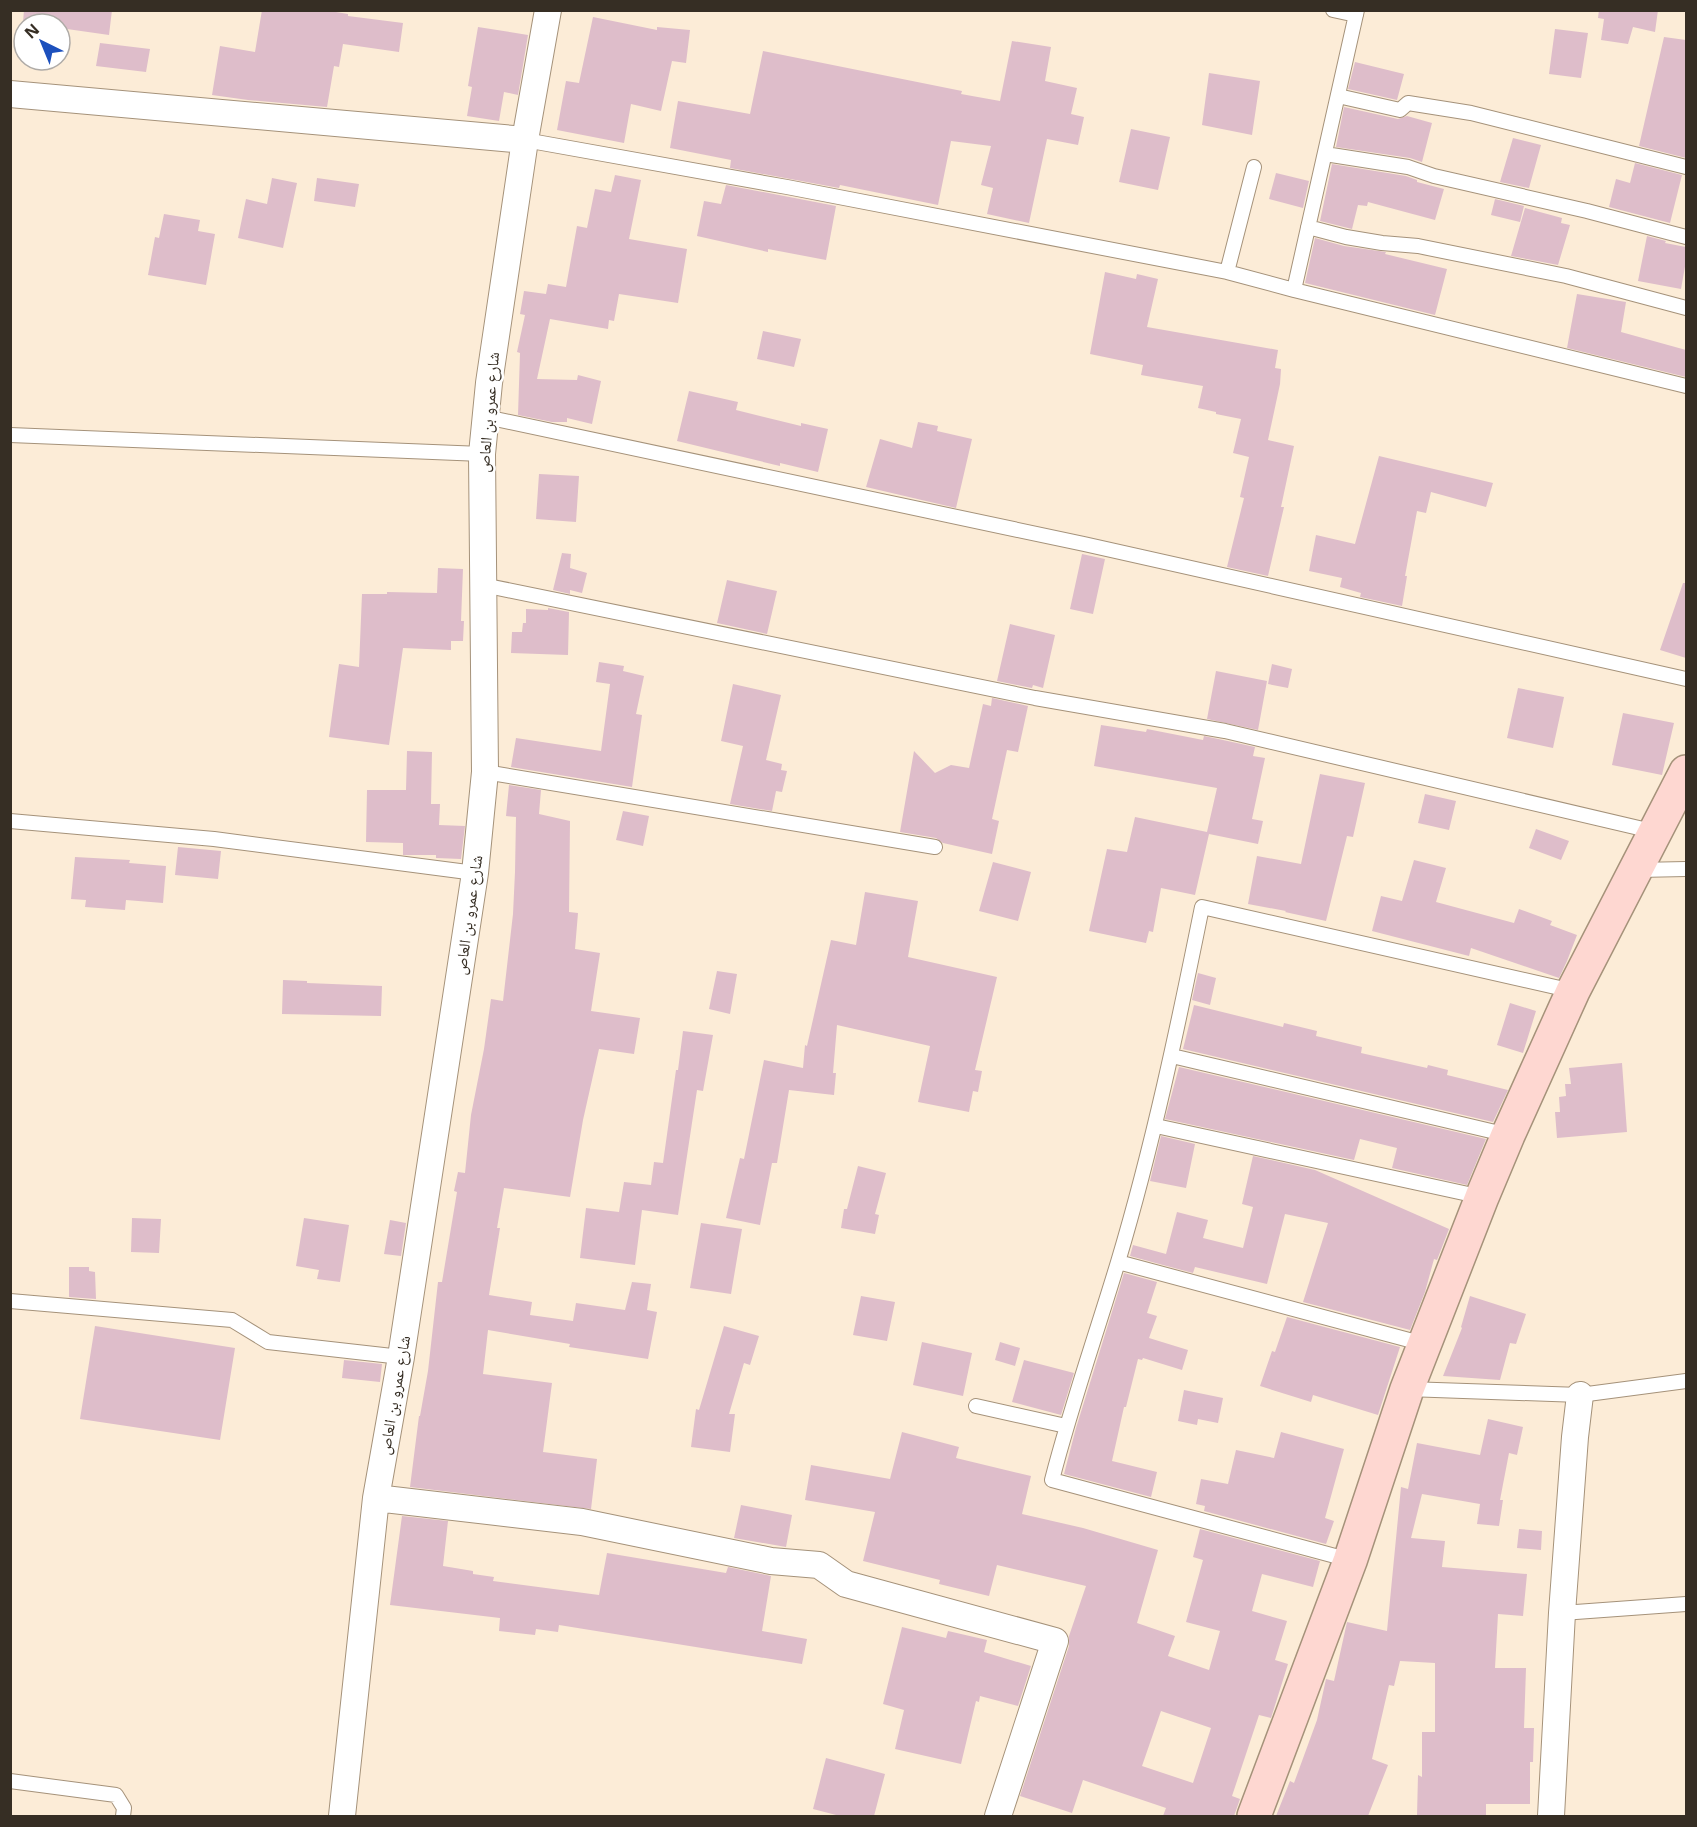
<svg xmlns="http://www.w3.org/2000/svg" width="1697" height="1827" font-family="'Open Sans','Noto Naskh Arabic',sans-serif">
<rect width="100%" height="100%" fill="#fcecd7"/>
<path fill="#debdca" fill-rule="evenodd" d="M 24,10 L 112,10 L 109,35 L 60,28 L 60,24 L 23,22 Z
M 262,10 L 324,10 L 348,14 L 348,16 L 403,23 L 399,52 L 343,44 L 339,67 L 334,66 L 327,107 L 248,100 L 212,95 L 220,46 L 255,52 Z
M 1599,10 L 1658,10 L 1655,32 L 1633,27 L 1628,44 L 1601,40 L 1604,19 L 1598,18 Z
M 593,17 L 657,30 L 657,27 L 690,30 L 686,63 L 672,61 L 661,111 L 631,104 L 624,143 L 557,130 L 566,81 L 579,83 Z
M 478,27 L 528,35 L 518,95 L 504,92 L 499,121 L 467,116 L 472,87 L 468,86 Z
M 1555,29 L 1588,33 L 1581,78 L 1549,74 Z
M 1664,37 L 1686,40 L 1686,158 L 1639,146 Z
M 1012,41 L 1051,47 L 1045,81 L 1077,88 L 1071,114 L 1084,117 L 1078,145 L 1047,139 L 1029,223 L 987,214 L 993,188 L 981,185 L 991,146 L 951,141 L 938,205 L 840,185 L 839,188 L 730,168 L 731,160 L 670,148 L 678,101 L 750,114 L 763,51 L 962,91 L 961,94 L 1000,101 Z
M 100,43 L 150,49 L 146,72 L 96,66 Z
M 1355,62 L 1404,74 L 1397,100 L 1348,89 Z
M 1209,73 L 1260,81 L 1252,135 L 1202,125 Z
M 1344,107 L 1398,119 L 1407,116 L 1432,123 L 1422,162 L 1410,158 L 1336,147 Z
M 1131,129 L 1170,137 L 1158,190 L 1119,182 Z
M 1513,138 L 1541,145 L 1529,188 L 1500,182 Z
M 1635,163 L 1682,175 L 1670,223 L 1609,207 L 1616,179 L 1630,183 Z
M 1332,164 L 1406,176 L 1417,180 L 1417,182 L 1444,189 L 1435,220 L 1368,202 L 1367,206 L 1358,205 L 1352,229 L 1320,221 Z
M 1276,173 L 1309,181 L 1303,208 L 1269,199 Z
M 615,175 L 641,180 L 629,239 L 687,249 L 678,303 L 619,294 L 614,321 L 609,320 L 608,329 L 550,319 L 537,379 L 577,380 L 578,375 L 601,381 L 592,424 L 567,418 L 567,422 L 552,422 L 518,415 L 520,353 L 517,352 L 525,315 L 520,314 L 524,291 L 546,294 L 548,284 L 566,287 L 577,226 L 587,228 L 595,189 L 611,192 Z
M 272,178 L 297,183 L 283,248 L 238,238 L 246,199 L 267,204 Z
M 317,178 L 359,184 L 355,207 L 314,201 Z
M 726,185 L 836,206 L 826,260 L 768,249 L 768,252 L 697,236 L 704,201 L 721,204 Z
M 1495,199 L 1524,206 L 1520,222 L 1491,215 Z
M 1525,208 L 1562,218 L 1561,223 L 1570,225 L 1558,265 L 1511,256 Z
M 164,214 L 200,220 L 198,231 L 215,234 L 206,285 L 148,275 L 155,237 L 159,238 Z
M 1647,236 L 1666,241 L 1665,243 L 1686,247 L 1686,261 L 1681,289 L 1638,281 Z
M 1315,238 L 1344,246 L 1386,252 L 1385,254 L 1447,269 L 1435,315 L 1305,283 Z
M 1105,272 L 1136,279 L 1137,274 L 1158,279 L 1147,327 L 1278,350 L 1275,368 L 1281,369 L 1280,384 L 1268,440 L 1294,446 L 1281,507 L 1284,507 L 1268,576 L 1227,567 L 1244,498 L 1240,497 L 1249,457 L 1233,453 L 1241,419 L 1216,414 L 1216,412 L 1198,408 L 1203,386 L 1141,375 L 1143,365 L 1090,354 Z
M 1577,294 L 1626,302 L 1621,332 L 1686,350 L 1686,377 L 1567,348 Z
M 763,331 L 801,339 L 794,367 L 757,359 Z
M 689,391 L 738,402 L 736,410 L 801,426 L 801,423 L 828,429 L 818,472 L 780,463 L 780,466 L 677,441 Z
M 918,422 L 938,426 L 937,431 L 972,439 L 956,508 L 866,487 L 880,439 L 912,448 Z
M 1379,456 L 1493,483 L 1486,507 L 1431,492 L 1426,513 L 1417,511 L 1405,576 L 1407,576 L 1402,606 L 1360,597 L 1361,593 L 1340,587 L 1342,578 L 1309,571 L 1316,535 L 1355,544 Z
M 539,474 L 579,476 L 576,522 L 536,519 Z
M 562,553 L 571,554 L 570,568 L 587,573 L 582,593 L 570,590 L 570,594 L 553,590 Z
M 1082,554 L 1105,559 L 1093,614 L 1070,609 Z
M 438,568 L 463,569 L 461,621 L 464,621 L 463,641 L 451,641 L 451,650 L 403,648 L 389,745 L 329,737 L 339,664 L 359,667 L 362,594 L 387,594 L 387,592 L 437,593 Z
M 727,580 L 777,591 L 767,634 L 717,623 Z
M 1683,583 L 1686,583 L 1686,658 L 1660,650 Z
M 548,608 L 569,612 L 568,655 L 511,653 L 512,632 L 522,632 L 523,623 L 526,623 L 526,609 L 548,610 Z
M 1010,624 L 1055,635 L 1043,688 L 1033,685 L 1032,688 L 997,681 Z
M 599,662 L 624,666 L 623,671 L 644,676 L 636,714 L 642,715 L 632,787 L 511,767 L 516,738 L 601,751 L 610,684 L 596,682 Z
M 1272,664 L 1292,669 L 1288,688 L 1268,684 Z
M 1216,671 L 1267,681 L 1258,730 L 1207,719 Z
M 733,684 L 781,695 L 766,760 L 782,764 L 781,770 L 787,771 L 782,792 L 776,791 L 772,811 L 730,804 L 743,746 L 721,741 Z
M 1518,688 L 1564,697 L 1553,748 L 1507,738 Z
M 992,698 L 1028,706 L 1018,752 L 1007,750 L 992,819 L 999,821 L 992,854 L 943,843 L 936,838 L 900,832 L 914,751 L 935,773 L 951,765 L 969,768 L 983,704 L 991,706 Z
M 1623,713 L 1674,723 L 1662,775 L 1612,765 Z
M 1101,725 L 1146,732 L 1147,729 L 1203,740 L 1204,736 L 1223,740 L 1255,747 L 1253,756 L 1265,758 L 1252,819 L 1263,821 L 1258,844 L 1209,834 L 1195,895 L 1161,888 L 1153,932 L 1149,931 L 1146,943 L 1089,931 L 1107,849 L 1127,852 L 1135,817 L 1207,832 L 1217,788 L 1094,766 Z
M 407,751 L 432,752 L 431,804 L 440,804 L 439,825 L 465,826 L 461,859 L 436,858 L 436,855 L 403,855 L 403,843 L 366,842 L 367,790 L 406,790 Z
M 1320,774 L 1365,783 L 1353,837 L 1347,836 L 1326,921 L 1285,912 L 1286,911 L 1248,904 L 1257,856 L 1301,864 Z
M 509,785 L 541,790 L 539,814 L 570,821 L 569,912 L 578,913 L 575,949 L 600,953 L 591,1011 L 640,1018 L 634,1054 L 599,1049 L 583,1120 L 570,1197 L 504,1188 L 497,1228 L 500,1228 L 489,1295 L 532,1302 L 530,1315 L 573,1321 L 576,1303 L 625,1310 L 632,1282 L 651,1284 L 647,1310 L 657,1312 L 648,1359 L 569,1347 L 570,1344 L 488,1330 L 483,1374 L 552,1383 L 543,1452 L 597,1459 L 591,1509 L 410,1487 L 419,1416 L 420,1416 L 428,1371 L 438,1282 L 442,1282 L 457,1192 L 454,1191 L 458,1172 L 465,1173 L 471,1115 L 484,1049 L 491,999 L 503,1001 L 513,914 L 515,872 L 516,817 L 506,816 Z
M 1425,794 L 1456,801 L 1449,830 L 1418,823 Z
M 623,811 L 649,816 L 643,846 L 616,840 Z
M 1536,829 L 1569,841 L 1561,860 L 1529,848 Z
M 178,847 L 221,851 L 218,879 L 175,875 Z
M 75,857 L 130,860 L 129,863 L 166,866 L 163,903 L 126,900 L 125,910 L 85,907 L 86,900 L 71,899 Z
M 1414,860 L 1446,868 L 1436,902 L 1514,923 L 1519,909 L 1552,921 L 1550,925 L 1577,935 L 1567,961 L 1559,978 L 1471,948 L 1469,956 L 1372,931 L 1381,896 L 1402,901 Z
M 993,862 L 1031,872 L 1018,921 L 979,911 Z
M 865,892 L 918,901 L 908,957 L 997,977 L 975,1070 L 982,1071 L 978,1092 L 973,1091 L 969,1112 L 918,1102 L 930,1046 L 837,1025 L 833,1073 L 836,1073 L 834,1095 L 789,1090 L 777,1163 L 772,1163 L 760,1225 L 726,1218 L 740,1158 L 744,1159 L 764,1060 L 803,1068 L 805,1045 L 807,1046 L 831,940 L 856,945 Z
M 717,971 L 737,974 L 730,1014 L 709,1009 Z
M 1198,973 L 1216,978 L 1210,1005 L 1192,1000 Z
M 283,980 L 307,981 L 307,983 L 382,986 L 381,1016 L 282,1014 Z
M 1510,1003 L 1536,1011 L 1523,1053 L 1497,1045 Z
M 1194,1005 L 1283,1027 L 1284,1023 L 1317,1031 L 1316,1036 L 1362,1047 L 1361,1053 L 1427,1068 L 1428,1065 L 1448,1070 L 1447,1075 L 1508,1090 L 1493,1122 L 1183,1049 Z
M 683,1031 L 713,1035 L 703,1091 L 697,1090 L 678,1215 L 642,1210 L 635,1265 L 580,1258 L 586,1208 L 619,1212 L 624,1182 L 651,1185 L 654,1162 L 663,1163 L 676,1070 L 678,1070 Z
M 1622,1063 L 1627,1132 L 1557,1138 L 1555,1112 L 1560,1112 L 1559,1097 L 1566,1096 L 1565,1084 L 1571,1084 L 1569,1068 Z
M 1179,1067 L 1486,1139 L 1467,1185 L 1392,1168 L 1397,1148 L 1360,1139 L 1354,1160 L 1165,1119 Z
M 1161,1136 L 1195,1144 L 1186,1188 L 1150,1181 Z
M 1253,1156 L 1315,1170 L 1449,1229 L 1437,1260 L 1434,1259 L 1425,1292 L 1410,1330 L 1303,1302 L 1328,1223 L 1285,1214 L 1267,1284 L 1195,1267 L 1193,1273 L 1163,1265 L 1164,1261 L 1163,1265 L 1130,1256 L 1133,1245 L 1166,1254 L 1177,1212 L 1208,1220 L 1203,1238 L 1243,1248 L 1253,1207 L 1242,1204 Z
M 858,1166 L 886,1173 L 875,1214 L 879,1215 L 875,1234 L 841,1228 L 844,1209 L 847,1209 Z
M 132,1218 L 161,1219 L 159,1253 L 131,1252 Z
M 304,1218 L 349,1225 L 340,1282 L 317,1279 L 319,1270 L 296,1266 Z
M 390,1220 L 406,1223 L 401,1256 L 384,1254 Z
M 701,1223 L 742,1229 L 731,1294 L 690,1288 Z
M 69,1267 L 89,1267 L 89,1271 L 95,1272 L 96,1299 L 69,1297 Z
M 1124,1273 L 1157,1282 L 1147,1313 L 1157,1316 L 1149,1338 L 1188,1350 L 1182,1370 L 1143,1358 L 1142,1360 L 1138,1359 L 1126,1407 L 1124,1407 L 1112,1461 L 1157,1472 L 1151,1497 L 1064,1474 L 1076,1428 Z
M 861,1296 L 895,1302 L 887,1341 L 853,1335 Z
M 1470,1296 L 1526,1314 L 1516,1344 L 1510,1343 L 1500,1380 L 1443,1376 L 1462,1328 L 1461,1327 Z
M 1287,1317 L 1400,1347 L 1378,1415 L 1313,1395 L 1311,1402 L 1260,1386 L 1272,1351 L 1275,1352 Z
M 95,1326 L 235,1348 L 220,1440 L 80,1419 Z
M 724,1326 L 759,1336 L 750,1365 L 744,1363 L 729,1414 L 735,1414 L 730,1452 L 691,1447 L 696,1409 L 699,1410 Z
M 922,1342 L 972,1353 L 963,1396 L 913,1385 Z
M 1000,1342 L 1020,1348 L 1015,1366 L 995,1360 Z
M 344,1360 L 382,1364 L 380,1382 L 342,1378 Z
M 1024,1360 L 1074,1373 L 1061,1415 L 1012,1402 Z
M 1184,1390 L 1223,1398 L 1218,1423 L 1198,1419 L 1197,1425 L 1178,1421 Z
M 1488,1419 L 1523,1427 L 1517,1455 L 1509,1453 L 1500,1500 L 1503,1500 L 1499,1526 L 1477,1524 L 1480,1504 L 1422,1494 L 1411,1538 L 1445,1541 L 1442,1567 L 1527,1574 L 1523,1616 L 1498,1614 L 1495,1668 L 1526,1668 L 1524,1728 L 1534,1728 L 1533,1762 L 1530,1762 L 1530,1804 L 1486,1804 L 1486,1816 L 1417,1816 L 1418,1775 L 1422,1777 L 1422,1732 L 1435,1732 L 1435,1663 L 1400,1661 L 1394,1686 L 1389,1685 L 1372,1759 L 1388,1765 L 1368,1816 L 1276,1816 L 1290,1781 L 1294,1783 L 1317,1720 L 1326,1679 L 1334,1681 L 1347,1622 L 1387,1631 L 1401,1487 L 1408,1489 L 1417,1443 L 1480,1455 Z
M 902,1432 L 959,1447 L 956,1458 L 1031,1476 L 1022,1514 L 1083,1528 L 1158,1550 L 1137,1623 L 1175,1636 L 1168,1656 L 1209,1670 L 1220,1631 L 1186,1622 L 1203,1560 L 1193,1557 L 1200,1529 L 1320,1561 L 1313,1587 L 1262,1574 L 1252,1611 L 1287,1621 L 1275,1660 L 1288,1664 L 1271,1718 L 1259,1715 L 1232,1796 L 1240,1799 L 1234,1816 L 1163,1816 L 1166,1808 L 1083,1780 L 1072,1813 L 1020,1796 L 1069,1646 L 1069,1636 L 1086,1586 L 997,1565 L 989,1596 L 939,1584 L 940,1580 L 863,1561 L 875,1512 L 805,1500 L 811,1465 L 890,1479 ZM 1161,1711 L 1211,1728 L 1193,1783 L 1142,1766 Z
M 1281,1432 L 1344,1449 L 1325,1518 L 1334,1521 L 1326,1544 L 1204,1511 L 1205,1506 L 1196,1504 L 1201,1479 L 1228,1484 L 1236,1450 L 1274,1458 Z
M 741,1505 L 792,1515 L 786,1547 L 734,1538 Z
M 402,1516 L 448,1521 L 443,1566 L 473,1571 L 473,1574 L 494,1577 L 493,1581 L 599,1595 L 607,1553 L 726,1573 L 728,1567 L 771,1576 L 762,1631 L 807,1639 L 802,1664 L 559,1625 L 558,1632 L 536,1629 L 535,1635 L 499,1631 L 500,1618 L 390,1605 Z
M 1519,1529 L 1542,1531 L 1541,1550 L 1517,1548 Z
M 902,1627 L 946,1638 L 948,1631 L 987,1640 L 984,1652 L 1031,1666 L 1018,1706 L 980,1696 L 979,1702 L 976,1701 L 961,1764 L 895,1749 L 904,1710 L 883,1704 Z
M 826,1758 L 885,1774 L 874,1816 L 840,1816 L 813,1809 Z"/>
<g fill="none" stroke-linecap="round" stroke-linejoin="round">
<g stroke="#a5927a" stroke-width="16">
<path id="lane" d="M 1333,10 L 1356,15
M 1357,10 L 1294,290 L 1686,386
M 1338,96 L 1400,110 L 1408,103 L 1471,113 L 1686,167
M 525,140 L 787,187 L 1227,272 L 1294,290
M 1325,154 L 1408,167 L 1434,176 L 1587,211 L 1686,237
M 1308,227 L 1346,237 L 1382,243 L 1418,246 L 1566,276 L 1686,308
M 1227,272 L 1254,167
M 486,417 L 1084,544 L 1686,679
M 10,435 L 482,454
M 483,585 L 1035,698 L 1225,731 L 1656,832
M 485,772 L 935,847
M 10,821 L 214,839 L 475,873
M 1638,870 L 1686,869
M 1172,1056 L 1508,1135
M 1156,1126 L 1482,1197
M 1118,1262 L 1424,1344
M 10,1301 L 232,1320 L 268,1342 L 401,1357
M 1407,1389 L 1580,1395 L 1686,1381
M 976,1406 L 1066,1426
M 1350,1560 L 1052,1480 C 1071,1406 1096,1335 1118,1262 C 1153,1145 1178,1026 1202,907 L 1573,991
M 1562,1613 L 1686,1604
M 10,1781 L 116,1795 L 124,1808 L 123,1816"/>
</g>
<g stroke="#a5927a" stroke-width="28">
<path id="street" d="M 10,94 L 525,140
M 376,1498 L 582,1522 L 771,1561 L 819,1565 L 846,1584 L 1055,1641 L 998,1816
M 342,1816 L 376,1498 L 401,1357 L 475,873 L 485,772 L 482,454 L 489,383 L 525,140 L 548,10
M 1551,1816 L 1562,1613 L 1575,1437 L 1580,1395"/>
</g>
<g stroke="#a5927a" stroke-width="36">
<path id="secondary" d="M 1254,1816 L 1350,1561 L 1407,1389 L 1482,1197 L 1508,1135 L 1573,991 L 1686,772"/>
</g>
<use href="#lane" stroke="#fff" stroke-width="14"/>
<use href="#street" stroke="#fff" stroke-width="26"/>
<use href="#secondary" stroke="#fed7d1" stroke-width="33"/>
</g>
<g text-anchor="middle" stroke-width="5" stroke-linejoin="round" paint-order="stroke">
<g font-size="16" fill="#362e24" stroke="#fff">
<text transform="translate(488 412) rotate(-85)" y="6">شارع عمرو بن العاص</text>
<text transform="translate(468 915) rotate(-82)" y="6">شارع عمرو بن العاص</text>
<text transform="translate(394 1395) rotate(-80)" y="6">شارع عمرو بن العاص</text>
</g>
</g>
<rect width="1697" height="1827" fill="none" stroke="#362e24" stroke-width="24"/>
<g transform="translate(42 42) rotate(317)"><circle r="28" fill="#ffffff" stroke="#afaba7" stroke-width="1.5"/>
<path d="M0-4.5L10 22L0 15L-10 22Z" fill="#1c50bd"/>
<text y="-9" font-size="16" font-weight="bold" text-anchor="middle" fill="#362e24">N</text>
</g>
</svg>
